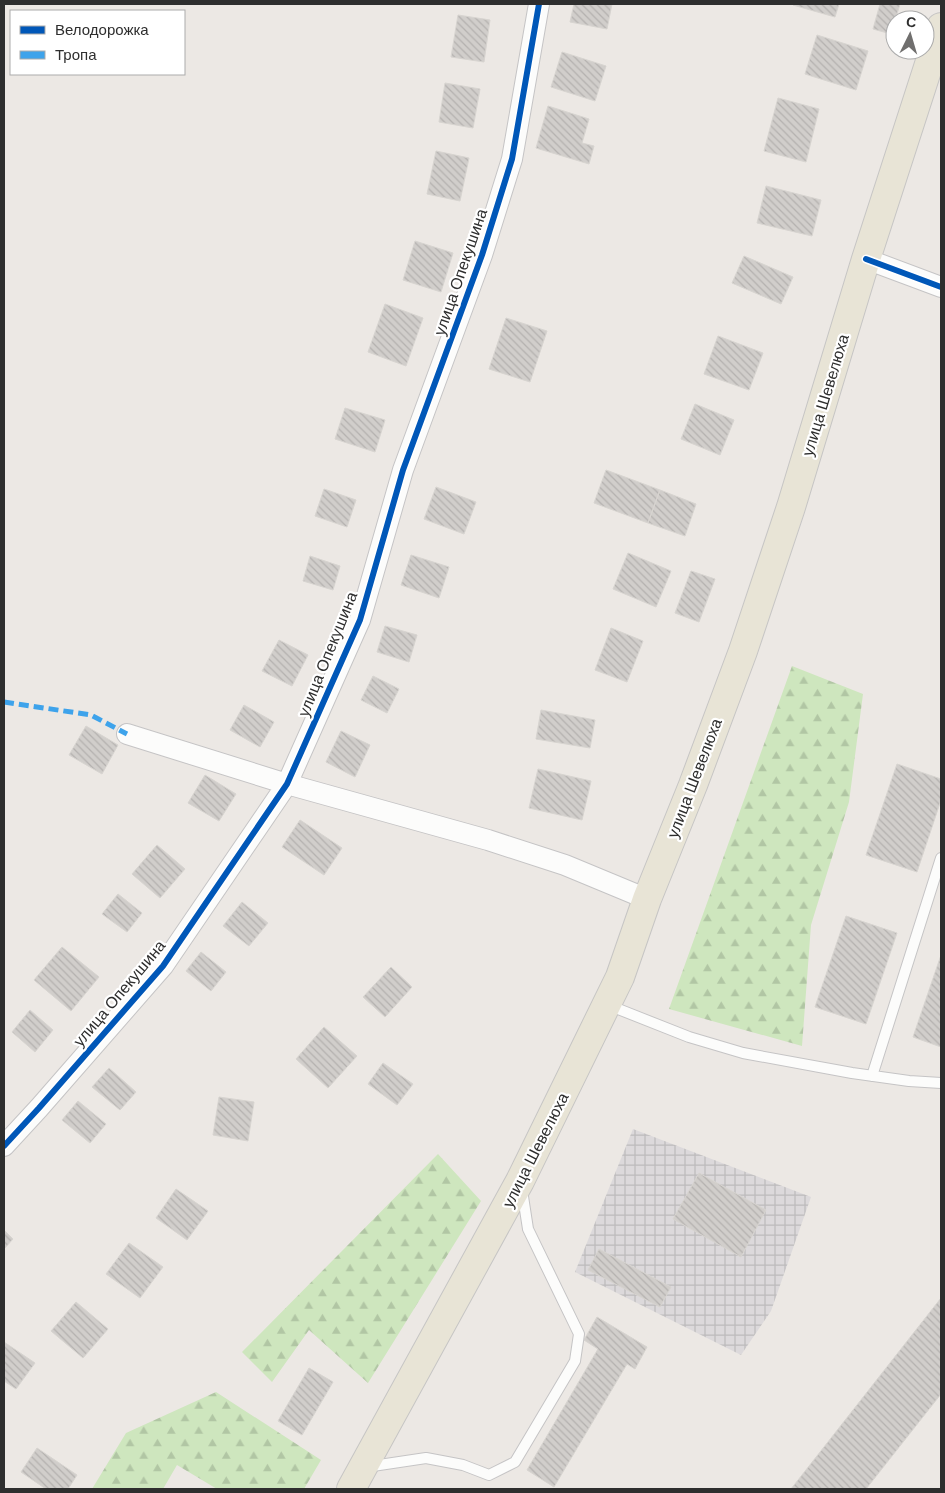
<svg xmlns="http://www.w3.org/2000/svg" width="945" height="1493" font-family="'DM Sans',sans-serif">
<defs>
<pattern id="industrial-grid" width="8" height="8" patternUnits="userSpaceOnUse" patternTransform="scale(1.25)"><rect width="8" height="8" fill="#dcd9db"/><path d="M0 4h8M4 0v8" fill="none" stroke="#bdbbbc"/></pattern>
<pattern id="forest-firs" width="22" height="20" patternUnits="userSpaceOnUse" patternTransform="scale(1.25)"><rect width="22" height="20" fill="#cee6be"/><path d="M5 1l3.5 6h-7zM16 11l3.5 6h-7z" fill="#b1c6a4"/></pattern>
<pattern id="building-back-hatch" width="6" height="6" patternUnits="userSpaceOnUse" patternTransform="scale(1.25)"><rect width="6" height="6" fill="#d1cecb"/><path d="M-1 5l2 2M0 0l6 6M5-1l2 2" fill="none" stroke="#b4b1af"/></pattern>
</defs>
<rect width="100%" height="100%" fill="#ece8e4"/>
<path fill="url(#industrial-grid)" d="M 633,1129 L 811,1197 L 771,1311 L 741,1355 L 575,1272 Z"/>
<path fill="url(#forest-firs)" d="M 792,666 L 863,694 L 849,802 L 811,925 L 802,1046 L 669,1009 Z
M 438,1154 L 481,1201 L 368,1383 L 309,1330 L 272,1382 L 242,1352 Z
M 216,1392 L 321,1460 L 304,1489 L 217,1489 L 177,1465 L 163,1489 L 92,1489 L 126,1433 Z"/>
<path fill="url(#building-back-hatch)" stroke="#d7d4d0" d="M 574,4 L 612,4 L 607,29 L 570,22 Z
M 794,4 L 839,4 L 835,17 L 793,5 Z
M 880,4 L 900,4 L 891,34 L 873,29 Z
M 458,15 L 490,20 L 484,62 L 451,57 Z
M 817,35 L 868,51 L 856,90 L 805,74 Z
M 562,52 L 606,66 L 595,101 L 551,87 Z
M 445,83 L 480,89 L 473,128 L 439,122 Z
M 778,98 L 819,109 L 806,162 L 764,151 Z
M 548,106 L 589,119 L 582,143 L 594,146 L 589,164 L 536,148 Z
M 436,151 L 469,158 L 460,201 L 427,194 Z
M 766,186 L 821,200 L 812,236 L 757,223 Z
M 415,241 L 453,253 L 441,292 L 403,280 Z
M 744,256 L 793,277 L 781,304 L 732,283 Z
M 385,304 L 423,318 L 406,366 L 368,352 Z
M 506,318 L 547,331 L 530,382 L 489,369 Z
M 718,336 L 763,353 L 749,390 L 704,374 Z
M 695,404 L 734,420 L 720,455 L 681,439 Z
M 345,408 L 385,420 L 375,452 L 335,439 Z
M 606,470 L 660,490 L 648,523 L 594,503 Z
M 436,487 L 476,502 L 464,534 L 424,519 Z
M 324,489 L 356,500 L 347,527 L 315,516 Z
M 660,490 L 696,504 L 685,536 L 648,523 Z
M 628,553 L 671,571 L 656,607 L 613,589 Z
M 411,555 L 449,567 L 439,598 L 401,585 Z
M 310,556 L 340,566 L 333,590 L 303,581 Z
M 691,571 L 715,579 L 699,622 L 675,613 Z
M 385,626 L 417,635 L 409,662 L 377,652 Z
M 611,628 L 643,641 L 627,682 L 595,670 Z
M 279,640 L 308,655 L 292,686 L 262,671 Z
M 373,676 L 399,689 L 387,713 L 361,700 Z
M 244,705 L 274,722 L 260,747 L 230,730 Z
M 541,710 L 595,720 L 590,748 L 536,739 Z
M 86,726 L 118,745 L 102,774 L 69,755 Z
M 341,731 L 370,745 L 355,777 L 326,762 Z
M 897,764 L 941,779 L 941,800 L 917,872 L 866,855 Z
M 538,769 L 591,781 L 582,820 L 529,808 Z
M 205,775 L 236,794 L 219,821 L 188,803 Z
M 300,820 L 342,848 L 324,875 L 282,847 Z
M 157,845 L 185,869 L 160,898 L 132,874 Z
M 118,894 L 142,913 L 127,932 L 102,914 Z
M 242,902 L 268,923 L 249,946 L 223,926 Z
M 846,916 L 897,933 L 866,1024 L 815,1007 Z
M 62,947 L 99,977 L 71,1011 L 34,980 Z
M 201,952 L 226,972 L 211,991 L 186,971 Z
M 941,955 L 941,1047 L 913,1037 Z
M 391,967 L 412,987 L 385,1017 L 363,997 Z
M 30,1010 L 53,1030 L 35,1052 L 12,1032 Z
M 324,1027 L 357,1056 L 328,1088 L 296,1059 Z
M 383,1063 L 413,1084 L 397,1105 L 368,1084 Z
M 109,1068 L 136,1092 L 120,1110 L 92,1087 Z
M 219,1097 L 254,1102 L 248,1141 L 213,1135 Z
M 78,1101 L 106,1124 L 90,1143 L 62,1120 Z
M 699,1173 L 766,1210 L 741,1257 L 673,1219 Z
M 176,1189 L 208,1211 L 187,1240 L 156,1218 Z
M 4,1230 L 13,1239 L 4,1249 Z
M 129,1243 L 163,1267 L 140,1298 L 106,1274 Z
M 599,1249 L 671,1287 L 660,1307 L 588,1270 Z
M 941,1298 L 941,1394 L 866,1489 L 791,1489 Z
M 76,1302 L 108,1329 L 83,1358 L 51,1331 Z
M 597,1317 L 647,1347 L 635,1369 L 627,1364 L 554,1487 L 527,1470 L 598,1349 L 584,1340 Z
M 4,1342 L 35,1363 L 16,1389 L 4,1381 Z
M 309,1368 L 333,1382 L 302,1435 L 278,1421 Z
M 37,1448 L 77,1475 L 68,1489 L 46,1489 L 21,1472 Z"/>
<g fill="none" stroke-linecap="round" stroke-linejoin="round">
<g stroke="#c5c4c5" stroke-width="12">
<path id="service" d="M 608,1005 L 689,1037 L 743,1053 L 852,1073 L 909,1081 L 941,1083
M 872,1076 L 941,858
M 366,1467 L 426,1458 L 463,1465 L 489,1475 L 515,1462 L 575,1361 L 579,1334 L 528,1229 L 522,1190"/>
</g>
<g stroke="#c5c4c5" stroke-width="22">
<path id="minor" d="M 866,259 L 941,287
M 127,734 L 287,784 L 488,840 L 565,865 L 647,899
M 4,1146 L 39,1108 L 163,966 L 287,784 L 360,620 L 403,470 L 482,255 L 512,159 L 539,4"/>
</g>
<g stroke="#c6c5c4" stroke-width="30">
<path id="primary" d="M 351,1489 L 520,1181 L 620,977 L 647,899 L 693,785 L 743,651 L 791,507 L 866,259 L 941,27"/>
</g>
<use href="#service" stroke="#fcfcfb" stroke-width="10"/>
<use href="#minor" stroke="#fcfcfb" stroke-width="20"/>
<use href="#primary" stroke="#e8e4d6" stroke-width="28"/>
<path stroke="#3ea3eb" stroke-width="5" stroke-dasharray="10 5" stroke-linecap="butt" d="M 4,702 L 91,715 L 127,734"/>
<g stroke="#fff" stroke-width="9">
<path id="cycleway" d="M 866,259 L 941,287
M 4,1146 L 39,1108 L 163,966 L 287,784 L 360,620 L 403,470 L 482,255 L 512,159 L 539,4"/>
</g>
<use href="#cycleway" stroke="#0057b8" stroke-width="6"/>
</g>
<g text-anchor="middle" stroke-width="4.5" stroke-linejoin="round" paint-order="stroke">
<g font-size="16" fill="#2e2e2e" stroke="#fff">
<text transform="translate(460 272) rotate(-71)" y="6">улица Опекушина</text>
<text transform="translate(825 395) rotate(-73)" y="6">улица Шевелюха</text>
<text transform="translate(327 654) rotate(-68)" y="6">улица Опекушина</text>
<text transform="translate(694 778) rotate(-69)" y="6">улица Шевелюха</text>
<text transform="translate(119 993) rotate(-50)" y="6">улица Опекушина</text>
<text transform="translate(535 1150) rotate(-63)" y="6">улица Шевелюха</text>
</g>
</g>
<rect width="945" height="1493" fill="none" stroke="#2e2e2e" stroke-width="10"/>
<rect x="10" y="10" width="175" height="65" fill="#ffffff" stroke="#ababab"/>
<rect x="20" y="26" width="25" height="8" fill="#0057b8" stroke="#ababab"/>
<text x="55" y="35" font-size="15" fill="#2e2e2e">Велодорожка</text>
<rect x="20" y="51" width="25" height="8" fill="#3ea3eb" stroke="#ababab"/>
<text x="55" y="60" font-size="15" fill="#2e2e2e">Тропа</text>
<g transform="translate(910 35) rotate(5)"><circle r="24" fill="#ffffff" stroke="#ababab"/>
<path d="M0-4L9 19L0 12L-9 19Z" fill="#706f6e"/>
<text y="-8" font-size="14" font-weight="bold" text-anchor="middle" fill="#2e2e2e">С</text>
</g>
</svg>
